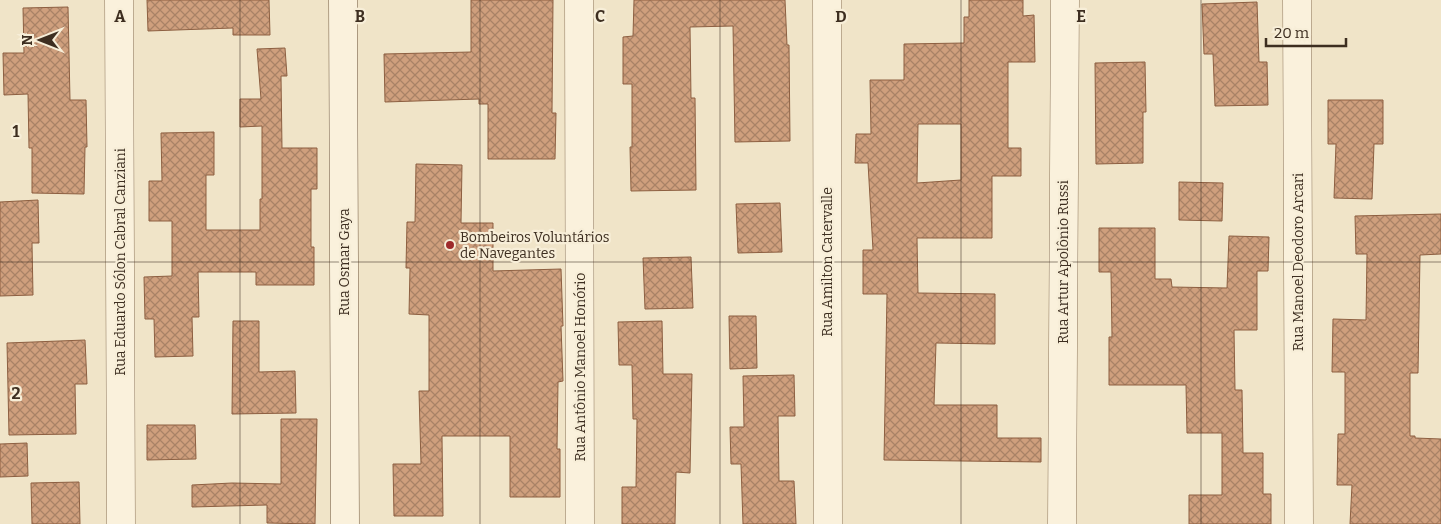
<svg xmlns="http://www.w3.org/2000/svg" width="1441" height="524" font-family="Bitter,serif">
<defs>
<pattern id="building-cross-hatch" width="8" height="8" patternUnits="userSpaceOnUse" patternTransform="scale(1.25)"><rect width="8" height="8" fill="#cf9f7d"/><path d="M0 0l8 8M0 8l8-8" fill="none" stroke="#a98266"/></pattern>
</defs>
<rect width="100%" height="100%" fill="#f0e4c8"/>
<path fill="url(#building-cross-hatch)" stroke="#8d5f41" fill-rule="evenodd" d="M 147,0 L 269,0 L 270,35 L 233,35 L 233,28 L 148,31 Z
M 471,0 L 553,0 L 552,113 L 556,113 L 555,159 L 488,159 L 488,104 L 479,104 L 479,99 L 385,102 L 384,54 L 471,52 Z
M 634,0 L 785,0 L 787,45 L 789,45 L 790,141 L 735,142 L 733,26 L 690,27 L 691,98 L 695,98 L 696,190 L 631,191 L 630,147 L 632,147 L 632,84 L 623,84 L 623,37 L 633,36 Z
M 969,0 L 1023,0 L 1023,16 L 1034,15 L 1035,62 L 1008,62 L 1008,148 L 1021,148 L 1021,176 L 992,176 L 992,238 L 917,238 L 918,293 L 995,294 L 995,344 L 936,343 L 934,405 L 997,405 L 997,438 L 1041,438 L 1041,462 L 884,460 L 887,294 L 863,294 L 863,250 L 873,250 L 868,163 L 855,163 L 856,134 L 871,134 L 870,80 L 904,80 L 904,44 L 964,43 L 964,17 L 969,17 ZM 918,124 L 961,124 L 961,180 L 917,183 Z
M 1257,2 L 1259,62 L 1267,62 L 1268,105 L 1215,106 L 1213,54 L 1204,54 L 1202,4 Z
M 68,7 L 70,100 L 86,100 L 87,147 L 85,147 L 84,194 L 32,193 L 32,148 L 29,148 L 28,94 L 4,95 L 3,53 L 24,53 L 23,8 Z
M 285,48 L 287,76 L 281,76 L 282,148 L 317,148 L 317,189 L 311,189 L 311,247 L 314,247 L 314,285 L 256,285 L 256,272 L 198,272 L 199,317 L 192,317 L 193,356 L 155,357 L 154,319 L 145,319 L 144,277 L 172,276 L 172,221 L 149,221 L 149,181 L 162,181 L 161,133 L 214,132 L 214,175 L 206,175 L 206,230 L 260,230 L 260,199 L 262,199 L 262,126 L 240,127 L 240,99 L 261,99 L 257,49 Z
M 1145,62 L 1146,112 L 1143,112 L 1143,163 L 1096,164 L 1095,63 Z
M 1328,100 L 1383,100 L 1383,144 L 1374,144 L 1372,199 L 1334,198 L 1336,144 L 1328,144 Z
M 416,164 L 462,165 L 461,223 L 493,223 L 493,271 L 561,269 L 563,326 L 561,326 L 563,381 L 558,382 L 557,449 L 560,449 L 560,497 L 510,497 L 510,436 L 442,436 L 443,516 L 394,516 L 393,464 L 421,464 L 419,391 L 429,391 L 429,315 L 409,314 L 410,268 L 406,268 L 407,222 L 415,222 Z
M 1179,182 L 1223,183 L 1222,221 L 1179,220 Z
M 38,200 L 39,243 L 32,243 L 33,295 L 0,296 L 0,202 Z
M 780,203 L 782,252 L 738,253 L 736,204 Z
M 1441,214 L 1441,254 L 1420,255 L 1418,373 L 1410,373 L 1410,436 L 1415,436 L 1415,438 L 1441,439 L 1441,524 L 1350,524 L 1352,485 L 1337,485 L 1338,434 L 1345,434 L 1345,372 L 1332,372 L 1333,319 L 1366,320 L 1367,254 L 1356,254 L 1355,216 Z
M 1099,228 L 1155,228 L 1155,279 L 1171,279 L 1172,287 L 1227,288 L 1229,236 L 1269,237 L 1268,271 L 1257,271 L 1257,330 L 1234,330 L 1235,390 L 1242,390 L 1243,453 L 1263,453 L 1263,494 L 1271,494 L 1271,524 L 1189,524 L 1189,495 L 1222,495 L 1222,433 L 1187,433 L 1186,385 L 1109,385 L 1109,337 L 1112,337 L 1111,272 L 1099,272 Z
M 691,257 L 693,308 L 645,309 L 643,258 Z
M 729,316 L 756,316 L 757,368 L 730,369 Z
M 233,321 L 259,321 L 259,372 L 295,371 L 296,413 L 232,414 Z
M 662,321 L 663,374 L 692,374 L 690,473 L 676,472 L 675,524 L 622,524 L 622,487 L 636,487 L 637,419 L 633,419 L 632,365 L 619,365 L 618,322 Z
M 85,340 L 87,384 L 75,384 L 76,434 L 9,435 L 7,343 Z
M 794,375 L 795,416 L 778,416 L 779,481 L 794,481 L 796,524 L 743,524 L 741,464 L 731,464 L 730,427 L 744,427 L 743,376 Z
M 281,419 L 317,419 L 315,524 L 267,523 L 267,505 L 192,507 L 192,485 L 232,483 L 281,484 Z
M 147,425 L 195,425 L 196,459 L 147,460 Z
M 27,443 L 28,476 L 0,477 L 0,444 Z
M 79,482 L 80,524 L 32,524 L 31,483 Z"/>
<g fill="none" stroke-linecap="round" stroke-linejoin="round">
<g stroke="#8d765c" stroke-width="29">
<path id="street" d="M 119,0 L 121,524
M 579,0 L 580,524
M 827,0 L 828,524
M 1297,0 L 1299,524
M 1062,524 L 1065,0"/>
</g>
<g stroke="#6f573f" stroke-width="29">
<path id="secondary" d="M 343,0 L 345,524"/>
</g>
<use href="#street" stroke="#faf1dc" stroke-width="28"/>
<use href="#secondary" stroke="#faf1dc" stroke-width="28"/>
</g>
<path fill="none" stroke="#3d2e20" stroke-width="1" stroke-opacity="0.55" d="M 240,0 L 240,524M 480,0 L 480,524M 720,0 L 720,524M 961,0 L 961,524M 1201,0 L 1201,524M 0,262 L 1441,262"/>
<circle fill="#9e2a2b" stroke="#f7eed8" stroke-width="2" cx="450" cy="245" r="5"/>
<g text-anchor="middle" stroke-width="4.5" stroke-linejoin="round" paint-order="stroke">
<g font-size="14" fill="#3d2e20" stroke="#f7eed8" text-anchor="start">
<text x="460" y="242">Bombeiros Voluntários<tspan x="460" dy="16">de Navegantes</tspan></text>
</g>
<g font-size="14" fill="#3d2e20" stroke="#f7eed8">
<text transform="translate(120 262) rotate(-90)" y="5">Rua Eduardo Sólon Cabral Canziani</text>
<text transform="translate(344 262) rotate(-90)" y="5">Rua Osmar Gaya</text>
<text transform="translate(827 262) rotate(-90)" y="5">Rua Amilton Catervalle</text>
<text transform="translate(1063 262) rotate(-90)" y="5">Rua Artur Apolônio Russi</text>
<text transform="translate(1298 262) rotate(-90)" y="5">Rua Manoel Deodoro Arcari</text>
<text transform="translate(580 367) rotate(-90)" y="5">Rua Antônio Manoel Honório</text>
</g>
</g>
<g font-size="16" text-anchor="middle" font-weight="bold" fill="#3d2e20" stroke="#f7eed8" stroke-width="4.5" stroke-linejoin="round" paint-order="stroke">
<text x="120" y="22">A</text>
<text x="360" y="22">B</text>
<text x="600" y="22">C</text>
<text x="841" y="22">D</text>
<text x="1081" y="22">E</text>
<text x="16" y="137">1</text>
<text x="16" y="399">2</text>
</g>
<g transform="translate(40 40) rotate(270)" stroke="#f7eed8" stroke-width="4" paint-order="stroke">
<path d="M0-4L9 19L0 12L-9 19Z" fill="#3d2e20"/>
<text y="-8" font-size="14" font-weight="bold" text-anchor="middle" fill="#3d2e20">N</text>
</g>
<path d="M1266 38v8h80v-8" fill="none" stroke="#3d2e20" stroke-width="2.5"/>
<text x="1274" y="38" font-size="15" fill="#3d2e20" stroke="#f7eed8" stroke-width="4" paint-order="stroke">20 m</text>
</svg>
